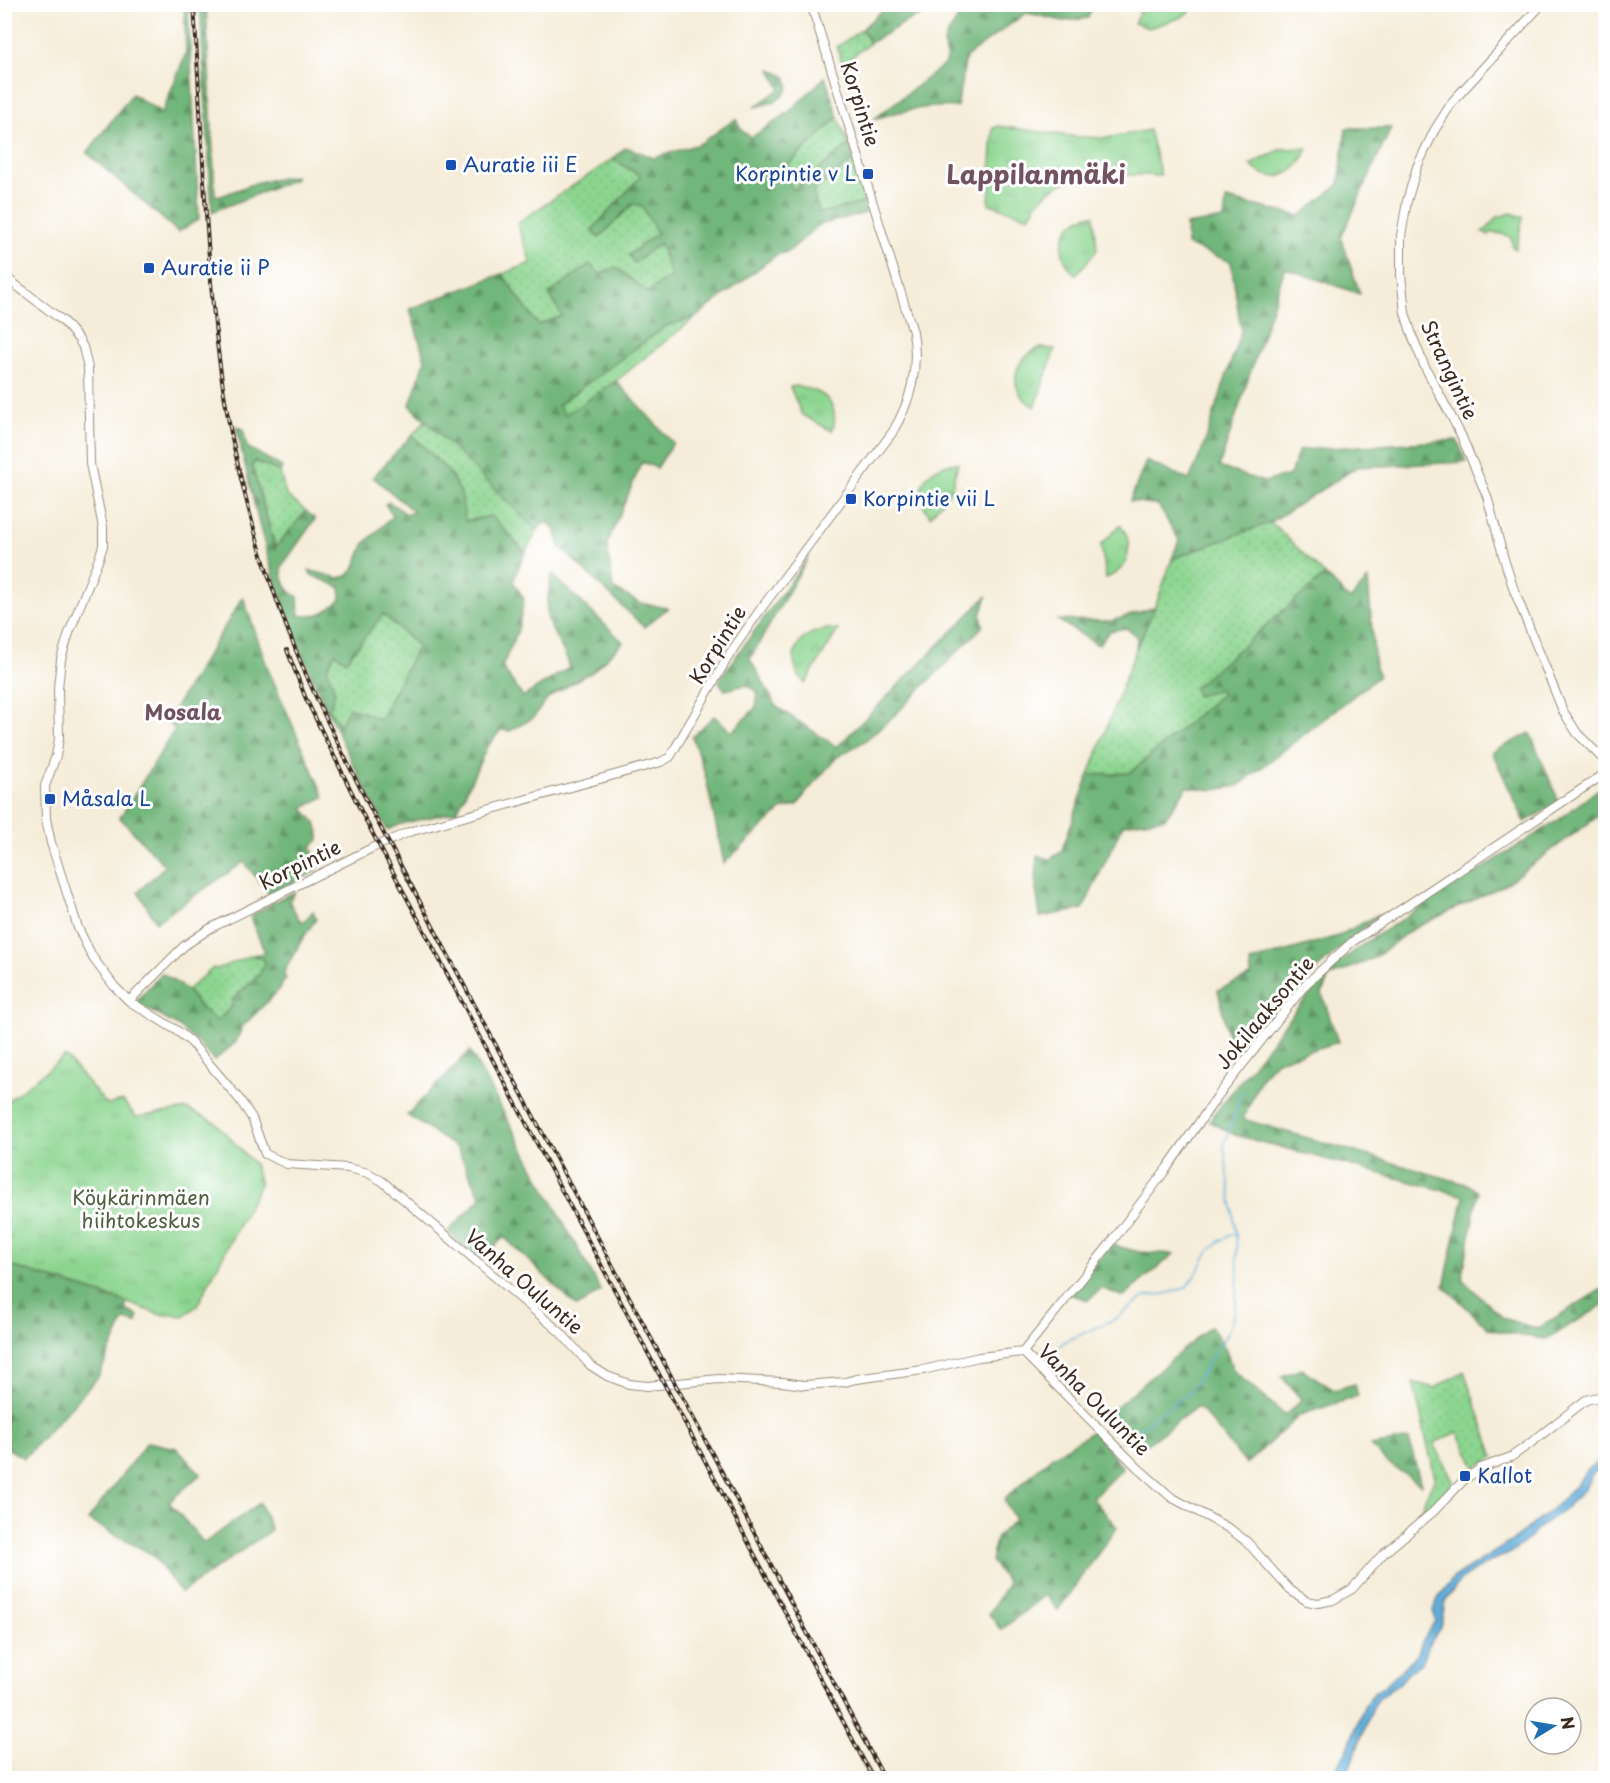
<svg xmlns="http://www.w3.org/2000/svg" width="1610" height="1783" font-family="'Playpen Sans',sans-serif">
<defs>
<pattern id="grass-dots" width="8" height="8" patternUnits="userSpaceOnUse" patternTransform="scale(1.5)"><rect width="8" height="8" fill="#8cd590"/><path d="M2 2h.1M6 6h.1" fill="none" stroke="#7ab77c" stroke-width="1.8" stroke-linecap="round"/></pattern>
<pattern id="forest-firs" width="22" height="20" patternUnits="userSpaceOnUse" patternTransform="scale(1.5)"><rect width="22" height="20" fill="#71b67a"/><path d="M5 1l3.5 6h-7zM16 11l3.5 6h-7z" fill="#5e9463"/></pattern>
<pattern id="park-tufts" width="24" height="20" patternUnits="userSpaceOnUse" patternTransform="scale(1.5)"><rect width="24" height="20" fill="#8cd590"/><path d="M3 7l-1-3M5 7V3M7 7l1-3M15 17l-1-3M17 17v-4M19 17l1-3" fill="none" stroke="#7ab77c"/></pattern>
</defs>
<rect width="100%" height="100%" fill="#fff"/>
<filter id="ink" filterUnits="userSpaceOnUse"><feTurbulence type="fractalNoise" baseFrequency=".0167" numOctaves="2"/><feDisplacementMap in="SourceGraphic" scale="12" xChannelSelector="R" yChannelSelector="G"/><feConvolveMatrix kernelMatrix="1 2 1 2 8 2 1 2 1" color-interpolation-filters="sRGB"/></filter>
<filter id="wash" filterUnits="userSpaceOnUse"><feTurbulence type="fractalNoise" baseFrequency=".008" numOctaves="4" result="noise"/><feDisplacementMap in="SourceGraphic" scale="24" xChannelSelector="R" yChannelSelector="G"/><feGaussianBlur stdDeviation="1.35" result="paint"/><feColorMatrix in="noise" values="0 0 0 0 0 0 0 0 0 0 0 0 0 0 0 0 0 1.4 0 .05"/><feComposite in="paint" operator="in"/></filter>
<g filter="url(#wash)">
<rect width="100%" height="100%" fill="#f5edd9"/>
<path fill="url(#grass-dots)" stroke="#648057" stroke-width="1.5" d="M 862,29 L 870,43 L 848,60 L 844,68 L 837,47 Z
M 838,117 L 849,145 L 793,190 L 783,170 Z
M 613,159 L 641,176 L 592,230 L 599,238 L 633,204 L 641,204 L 657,233 L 629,255 L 634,263 L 660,243 L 671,276 L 647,292 L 616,267 L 562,316 L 538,325 L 502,274 L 531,263 L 517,223 Z
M 854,159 L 864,203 L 819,213 L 813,191 Z
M 696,317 L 616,381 L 564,416 L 558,405 L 666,326 Z
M 426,420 L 537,531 L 525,553 L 492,516 L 464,521 L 461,493 L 448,471 L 412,435 Z
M 255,461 L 280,472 L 286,495 L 306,511 L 276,549 L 252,466 Z
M 1271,522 L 1325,575 L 1194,688 L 1220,688 L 1222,694 L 1130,773 L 1089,775 L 1136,649 L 1155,607 L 1172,559 Z
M 383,614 L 418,646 L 380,719 L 340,725 L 329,709 L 335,692 L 327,668 L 335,652 L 347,660 Z
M 252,955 L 263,959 L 266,964 L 259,975 L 233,999 L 232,1006 L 218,1021 L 215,1020 L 199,1006 L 187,990 L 213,968 L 217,969 Z
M 1464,1371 L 1494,1457 L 1475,1467 L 1458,1432 L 1434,1443 L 1454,1483 L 1420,1520 L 1425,1498 L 1435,1478 L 1413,1382 L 1435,1388 Z"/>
<path fill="url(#forest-firs)" stroke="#56704c" stroke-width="1.5" fill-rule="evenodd" d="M 184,5 L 188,5 L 199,219 L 178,232 L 87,153 L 132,94 L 162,113 L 186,53 Z
M 200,5 L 206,5 L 215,195 L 221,196 L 258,182 L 295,176 L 295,179 L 212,212 Z
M 888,5 L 888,4 L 950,5 L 909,20 L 870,43 L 862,29 Z
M 956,5 L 1093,5 L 1088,18 L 1064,21 L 1026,13 L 966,57 L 957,107 C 928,105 902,110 874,119 L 945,64 C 950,54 941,49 945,40 C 949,28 960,22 960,8 Z
M 771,69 L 786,77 L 789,86 C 784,101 769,104 754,107 L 780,89 Z
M 825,77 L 838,117 L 783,170 L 793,190 L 849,145 L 854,159 L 813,192 L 819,213 L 864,203 L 866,213 L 819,225 L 789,251 L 776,255 L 696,317 L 666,326 L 558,405 L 565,415 L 616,381 L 673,443 L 657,468 L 642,462 L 607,544 L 613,588 L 639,603 L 668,608 L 644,627 L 560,547 L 555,529 L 548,522 L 541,525 L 537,531 L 410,405 L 425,360 L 410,309 L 502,274 L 538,325 L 562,316 L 549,294 L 590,264 L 600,274 L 616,267 L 647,292 L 671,276 L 660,243 L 634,263 L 629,255 L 657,233 L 641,205 L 632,204 L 599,238 L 592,230 L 641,176 L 613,159 L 626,147 L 654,158 L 699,144 L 736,119 C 739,129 743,133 752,137 L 789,112 Z
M 1346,128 L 1391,128 L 1341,238 L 1360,294 L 1285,268 L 1219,467 L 1264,482 L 1290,475 L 1299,450 L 1457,440 L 1467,462 L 1357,467 L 1271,522 L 1172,559 L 1179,540 L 1158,505 L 1130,501 L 1146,461 L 1189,480 L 1203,448 L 1241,331 L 1231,262 L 1187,245 L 1186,225 L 1224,219 L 1226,199 L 1300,216 L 1339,184 Z
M 236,426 L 243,429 L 247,447 L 282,467 L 280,472 L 255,461 L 252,466 L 275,548 L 306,511 L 315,519 L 282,566 C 281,579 286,591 298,597 L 299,615 C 317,619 328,611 341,599 L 340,587 L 311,575 L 309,570 L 338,578 L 347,576 L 354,569 L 365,543 L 393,516 L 385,504 L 389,502 L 407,514 L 414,512 L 373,477 L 412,435 L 448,471 L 461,493 L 465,521 L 492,516 L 525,553 L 513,581 L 524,599 L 518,630 L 502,667 L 523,697 L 570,667 C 565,651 555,638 549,623 C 543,609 550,589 552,574 L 623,642 L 591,673 L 585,675 L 548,698 L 533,718 L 510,731 L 501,730 L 487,747 L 457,811 L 401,824 L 387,830 C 343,746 299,659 271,567 C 257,521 247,473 236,426 ZM 383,614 L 418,646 L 380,719 L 349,707 L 340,725 L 329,709 L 335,693 L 327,668 L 335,653 L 346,661 Z
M 809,556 L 750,659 L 777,707 L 837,747 L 987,596 L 981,615 L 983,626 L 896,714 L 865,741 L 837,757 L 805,794 L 798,805 L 781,810 L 724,863 L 705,774 L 692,737 L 714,716 L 732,732 L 756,707 L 758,693 L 746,685 L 725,690 L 719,682 L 721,677 Z
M 1325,575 L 1350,600 L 1368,579 L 1375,668 L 1379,676 L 1238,786 L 1214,790 L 1187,787 L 1165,818 L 1123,824 L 1083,909 L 1040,917 L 1036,889 L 1037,856 L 1050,859 L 1061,852 L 1089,775 L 1130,773 L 1222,694 L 1220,689 L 1197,696 L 1194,688 Z
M 243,597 L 268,669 L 324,797 L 304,807 L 304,810 C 314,820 320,826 319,840 L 311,847 C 313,856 321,863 316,871 L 270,895 L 244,862 L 156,922 L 138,892 L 165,866 L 120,818 L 175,729 L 166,722 Z
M 1155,607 L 1136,649 L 1137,637 L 1126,628 L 1110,631 L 1098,645 L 1058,620 L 1112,621 Z
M 1530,733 L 1559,802 L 1525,822 L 1492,752 Z
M 1605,784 L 1605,811 L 1504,885 L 1409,931 L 1376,957 L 1329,977 L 1322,994 L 1338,1042 L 1277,1061 L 1261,1078 L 1243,1119 L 1469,1185 L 1478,1192 L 1462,1279 L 1503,1318 L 1537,1329 L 1605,1287 L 1605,1303 L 1592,1312 L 1546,1339 L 1523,1336 L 1489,1329 L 1444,1286 L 1464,1196 L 1235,1135 L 1209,1121 L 1295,1011 L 1333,968 L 1363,944 L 1557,821 Z
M 295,892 L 289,901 L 299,919 L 304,922 L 313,911 L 316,919 L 301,941 L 283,974 L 286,978 L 277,992 L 242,1027 L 236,1042 L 214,1061 L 198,1043 L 178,1026 L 135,1002 L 162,973 L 187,990 L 199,1006 L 215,1020 L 218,1020 L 232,1006 L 233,999 L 259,975 L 265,964 L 263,959 L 252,955 L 265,953 L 250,917 L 275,901 Z
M 1380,914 L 1288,994 L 1233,1059 L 1218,990 L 1251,976 L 1250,962 L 1338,936 Z
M 470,1051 L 601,1291 L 577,1307 L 504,1237 L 480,1261 L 448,1232 L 481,1198 L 457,1148 L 407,1115 Z
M 1110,1244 L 1139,1252 L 1174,1254 L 1123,1297 L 1102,1288 L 1088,1300 L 1069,1294 Z
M 14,1267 L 126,1302 L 126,1310 L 138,1316 L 137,1323 L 124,1320 L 98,1377 L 24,1458 L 5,1447 L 5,1271 Z
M 1211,1326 L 1225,1348 L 1233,1370 L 1285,1415 L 1302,1400 L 1281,1376 L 1302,1369 L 1334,1390 L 1355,1384 L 1358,1396 L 1300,1415 L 1246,1464 L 1198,1406 L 1139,1450 L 1103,1418 Z
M 1093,1431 L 1123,1468 L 1092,1498 L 1117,1527 L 1058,1610 L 1045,1595 L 1001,1630 L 989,1614 L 1008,1583 L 991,1561 L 997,1536 L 1015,1520 L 1004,1500 L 1051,1457 Z
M 1409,1439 L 1421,1485 L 1385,1461 L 1371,1446 Z
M 147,1442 L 176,1448 L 201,1474 L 169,1502 L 204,1543 L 260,1503 L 271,1530 L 181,1593 L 153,1555 L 88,1520 Z"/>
<path fill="url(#park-tufts)" stroke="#648057" stroke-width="1.5" d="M 1147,5 L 1183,5 L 1191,10 L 1182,17 L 1149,28 L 1134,23 L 1141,9 Z
M 998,126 L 1078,137 L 1106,138 L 1149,130 L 1161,176 C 1123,175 1067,167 1039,201 C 1035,206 1032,212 1029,217 L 989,204 L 993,128 Z
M 1308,148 C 1297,176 1273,187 1250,165 L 1281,149 Z
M 1511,213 L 1523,217 L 1516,249 L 1512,247 L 1512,240 L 1509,236 L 1492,232 L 1489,235 L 1482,232 L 1488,228 L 1496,218 Z
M 1088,215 L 1094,215 L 1097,250 L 1076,275 C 1053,254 1060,226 1088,215 Z
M 1040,348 L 1055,349 L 1035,407 C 1007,392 1010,359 1040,348 Z
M 795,386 C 812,389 830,393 834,412 C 835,419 835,425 832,431 L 802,415 L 790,387 Z
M 958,463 L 951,491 L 930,516 C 909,490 927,464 958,463 Z
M 1120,525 C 1136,544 1129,570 1106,578 L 1101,545 Z
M 827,629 L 838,630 L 805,684 C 783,659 796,633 827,629 Z
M 65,1056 L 107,1105 L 123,1101 L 136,1117 L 187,1109 L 215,1122 L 254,1164 L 260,1184 L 197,1306 L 183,1316 L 158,1314 L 115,1298 L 5,1264 L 5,1103 Z"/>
<path fill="#61adda" stroke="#4e6c7c" stroke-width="1.5" d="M 1605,1458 L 1605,1467 L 1593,1473 L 1585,1488 L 1567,1507 L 1536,1530 L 1529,1539 L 1509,1554 L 1495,1559 L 1469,1574 L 1460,1581 L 1445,1602 L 1441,1628 L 1428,1645 L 1422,1662 L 1409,1672 L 1398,1685 L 1391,1688 L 1380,1697 L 1373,1707 L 1351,1764 L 1340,1778 L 1330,1778 L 1347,1750 L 1365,1704 L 1375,1692 L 1383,1687 L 1417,1655 L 1423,1640 L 1435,1621 L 1433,1610 L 1439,1597 L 1453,1578 L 1512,1541 L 1558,1504 L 1577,1484 L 1588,1468 Z"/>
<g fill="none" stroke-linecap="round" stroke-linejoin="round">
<path stroke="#61adda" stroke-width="1.5" d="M 1044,1359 L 1064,1342 L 1115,1319 L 1144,1297 L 1165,1294 L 1186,1288 L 1199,1269 L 1209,1251 L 1221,1240 L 1236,1233
M 1120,1442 L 1189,1393 L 1229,1330 L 1235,1311 L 1238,1272 L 1236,1233 L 1224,1146 L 1242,1091"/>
</g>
</g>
<g filter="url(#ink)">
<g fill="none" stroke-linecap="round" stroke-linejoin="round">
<g stroke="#988c7c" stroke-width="10">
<path id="tertiary" d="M 1542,4 L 1453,101 L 1434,131 L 1417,167 L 1407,201 L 1401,236 L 1401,275 L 1405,313 L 1413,338 L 1424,365 L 1461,435 L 1487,496 L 1504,559 L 1514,590 L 1563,711 L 1577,733 L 1606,762
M 4,276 L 63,321 L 79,340 L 83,347 L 88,368 L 90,464 L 103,527 L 103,546 L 98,561 L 69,633 L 61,659 L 58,688 L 59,739 L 56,756 L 45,786 L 46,819 L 51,843 L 78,928 L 93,958 L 114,986 L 129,1001 L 176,1030 L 190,1041 L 240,1100 L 252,1118 L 265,1154 L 287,1164 L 348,1168 L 368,1173 L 382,1181 L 560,1332 L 590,1365 L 607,1376 L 629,1384 L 647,1386 L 719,1379 L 782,1382 L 804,1385 L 845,1382 L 856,1379 L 923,1370 L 979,1357 L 1023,1352 L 1138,1468 L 1171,1497 L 1230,1529 L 1247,1542 L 1290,1590 L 1307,1601 L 1318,1603 L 1333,1600 L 1352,1589 L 1383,1554 L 1433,1512 L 1464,1480 L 1481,1468 L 1511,1457 L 1528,1445 L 1586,1400 L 1606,1395
M 129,1001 L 184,946 L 209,929 L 372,848 L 409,832 L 661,762 L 670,757 L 731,652 L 760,610 L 892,433 C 911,401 919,370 913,332 L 811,4
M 1023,1352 L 1110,1244 L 1167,1168 L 1217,1097 L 1305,985 L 1352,942 L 1606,773"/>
</g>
<use href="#tertiary" stroke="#fff" stroke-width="8"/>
<g stroke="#3b2a1e" stroke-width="4">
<path id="rail" d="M 194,4 C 197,63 201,122 204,181 C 209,267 215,354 232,438 C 250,527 278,614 316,697 C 334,737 354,776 374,815 L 884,1778
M 287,650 L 306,699 L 365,819 L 873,1778"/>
</g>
<use href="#rail" stroke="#fff" stroke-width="1.5" stroke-dasharray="4.5" stroke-linecap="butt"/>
</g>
</g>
<g fill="#1a4fb4" stroke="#fff" stroke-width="2">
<rect x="445" y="159" width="12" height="12" rx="3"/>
<rect x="862" y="168" width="12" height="12" rx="3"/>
<rect x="143" y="262" width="12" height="12" rx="3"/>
<rect x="845" y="493" width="12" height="12" rx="3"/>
<rect x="44" y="793" width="12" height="12" rx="3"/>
<rect x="1459" y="1470" width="12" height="12" rx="3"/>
</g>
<g text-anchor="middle" stroke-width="6" stroke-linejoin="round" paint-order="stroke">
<g font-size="20" fill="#3b2a1e" stroke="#fff">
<text transform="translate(860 104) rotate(73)" y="7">Korpintie</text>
<text transform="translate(1449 370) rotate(65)" y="7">Strangintie</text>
<text transform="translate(718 645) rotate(-58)" y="7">Korpintie</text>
<text transform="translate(300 865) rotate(-26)" y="7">Korpintie</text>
<text transform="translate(1265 1013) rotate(-50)" y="7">Jokilaaksontie</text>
<text transform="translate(524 1282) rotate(41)" y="7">Vanha Ouluntie</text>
<text transform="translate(1094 1400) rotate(45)" y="7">Vanha Ouluntie</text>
</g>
<g font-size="20" fill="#164399" stroke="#fff" text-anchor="start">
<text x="463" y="172">Auratie iii E</text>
<text x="856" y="181" text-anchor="end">Korpintie v L</text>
<text x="161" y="275">Auratie ii P</text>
<text x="863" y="506">Korpintie vii L</text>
<text x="62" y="806">Måsala L</text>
<text x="1477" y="1483">Kallot</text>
</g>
<g font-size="20" fill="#535d40" stroke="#fff">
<text x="141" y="1205">Köykärinmäen<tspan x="141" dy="23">hiihtokeskus</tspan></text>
</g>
<g font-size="21" font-weight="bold" fill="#715260" stroke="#fff">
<text x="183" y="720">Mosala</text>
</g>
<g font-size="26" font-weight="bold" fill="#715260" stroke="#fff">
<text x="1036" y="184">Lappilanmäki</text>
</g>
</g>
<rect width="1610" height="1783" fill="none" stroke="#fff" stroke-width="24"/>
<g transform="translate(1553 1726) rotate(79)"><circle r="28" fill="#ffffff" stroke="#b1aaa5" stroke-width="1.5"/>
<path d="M0-4.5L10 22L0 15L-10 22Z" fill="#1f6fb2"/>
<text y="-9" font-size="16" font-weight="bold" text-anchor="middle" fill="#3b2a1e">N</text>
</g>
</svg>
